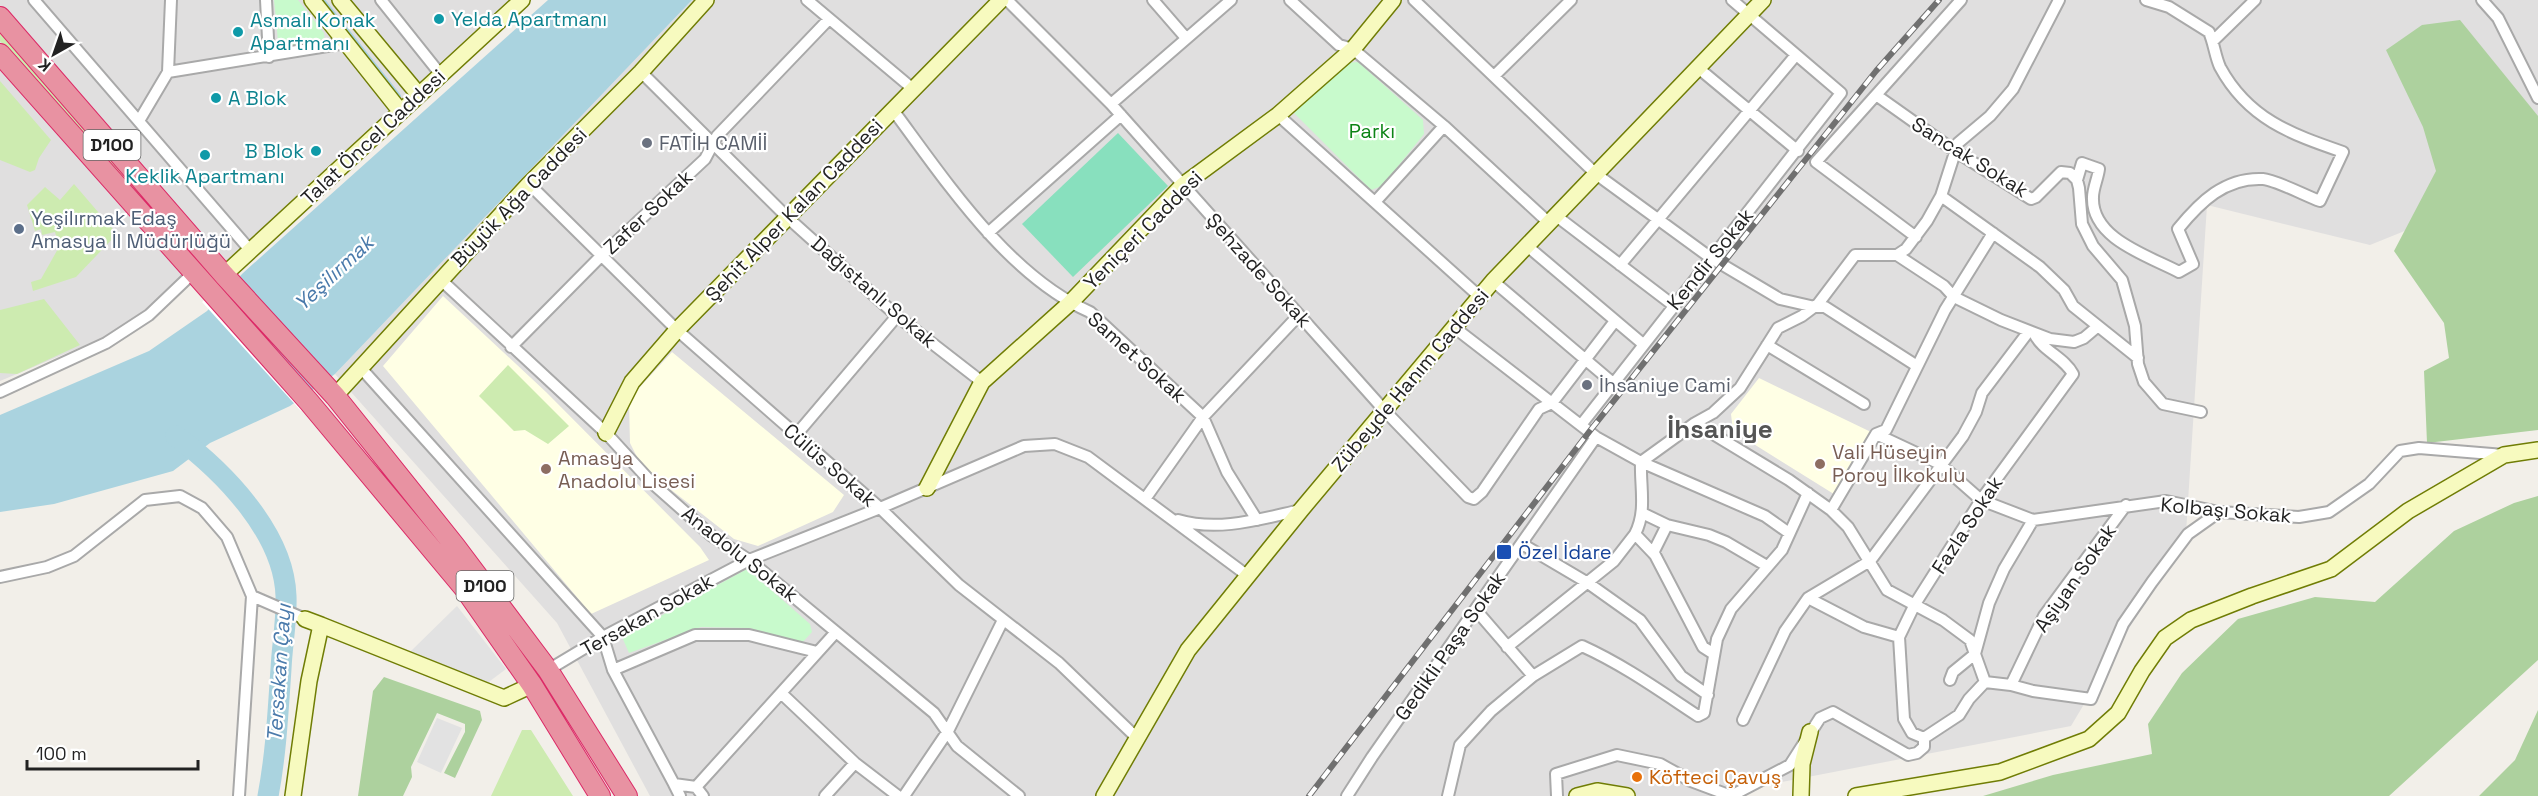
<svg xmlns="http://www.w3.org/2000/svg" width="2538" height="796" font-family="'Space Grotesk',sans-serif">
<rect width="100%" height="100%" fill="#f2efe9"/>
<path fill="#e0dfdf" d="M 0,0 L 515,0 L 235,257 L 105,337 L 0,381 Z
M 692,0 L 2538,0 L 2538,177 L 2370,245 L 2207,205 L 2186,533 L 2071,726 L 1710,796 L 650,796 L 557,623 L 335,374 Z"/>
<path fill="#ffffe5" d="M 443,296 L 546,392 L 700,547 L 709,560 L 591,614 L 383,366 Z
M 672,352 L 844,495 L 833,512 L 758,546 L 734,539 L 642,467 L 630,443 L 629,402 L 639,388 Z
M 1759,378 L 1871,432 L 1837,496 L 1733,431 L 1731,414 Z"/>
<path fill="#cdebb0" d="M 0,30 L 213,273 L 206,279 L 0,41 Z
M 0,81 L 51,140 L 39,158 L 35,170 L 30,172 L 0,160 Z
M 74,184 L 117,234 L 76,277 L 33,291 L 31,282 L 41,279 L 59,247 L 55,232 L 42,235 L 41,229 L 35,231 L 27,205 L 45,187 L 60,200 Z
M 44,299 L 80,345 L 17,374 L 0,373 L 0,310 Z
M 508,365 L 569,426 L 548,444 L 525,430 L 514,431 L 479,396 Z
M 522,730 L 531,730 L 573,796 L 491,796 Z"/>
<path fill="#add19e" d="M 2460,20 L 2538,116 L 2538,430 L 2427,443 L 2424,371 L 2449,358 L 2444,323 L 2394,251 L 2436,171 L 2423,127 L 2386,50 L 2422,25 Z
M 2538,496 L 2538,660 L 2389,796 L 1983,796 L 2053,775 L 2152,754 L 2148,724 L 2182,673 L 2238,619 L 2315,597 L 2375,602 L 2454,531 L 2514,503 Z
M 384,677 L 480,711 L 482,720 L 455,778 L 444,773 L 465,732 L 465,724 L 437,713 L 411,767 L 412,777 L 403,796 L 358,796 L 373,691 Z
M 2538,710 L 2538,796 L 2479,796 L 2515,760 Z"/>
<path fill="#c8facc" d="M 274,0 L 298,0 L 324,33 L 325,44 L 279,51 Z
M 1358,62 L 1423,120 L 1424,134 L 1382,186 L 1371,190 L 1294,113 L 1346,63 Z
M 747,569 L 810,624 L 812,632 L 801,644 L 750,628 L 701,627 L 629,653 L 622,637 Z"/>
<path fill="#88e0be" d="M 1118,133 L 1168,186 L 1073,277 L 1022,224 Z"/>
<path fill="#e2e2e2" d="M 457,606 L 506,669 L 486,684 L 410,652 Z
M 437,718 L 462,728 L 441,773 L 417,762 Z"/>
<path fill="#aad3df" d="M 548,0 L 692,0 L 335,374 L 290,406 L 210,443 L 173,471 L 54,504 L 0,512 L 0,415 L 149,351 L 207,311 L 243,273 Z"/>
<path fill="#fff" d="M 217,289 L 315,397 L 301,411 L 202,302 Z"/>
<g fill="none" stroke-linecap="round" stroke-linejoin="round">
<path stroke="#aad3df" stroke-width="4" d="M 323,0 L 399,96"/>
<path stroke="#aad3df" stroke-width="21" d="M 176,436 C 224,472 284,533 286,596 C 287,620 282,645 281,669 C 278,712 276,754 268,796"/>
<g stroke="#a9a9a9" stroke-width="14">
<path id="street" d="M 34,0 L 250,250
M 266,0 L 269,57
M 381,0 L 441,75
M 807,0 L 913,89
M 1007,0 L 1111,104 L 1385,411 L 1468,497 L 1474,499 L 1482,492 L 1539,409 L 1552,403 L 1615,321
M 1153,0 L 1186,38
M 1290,0 L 1339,45 L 1353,49 L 1444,126 L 1548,222
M 1414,0 L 1596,174 L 1711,258 L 1780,299 L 1815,307 L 1825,307 L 1917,366
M 2482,0 L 2498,18 L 2538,98
M 2213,41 L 2255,0
M 1697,67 L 1798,151
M 168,72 L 346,43
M 641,72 L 787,217 L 897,316 L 982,382
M 1494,76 L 1571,0
M 1876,95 L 1961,0
M 1111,104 L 1231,0
M 893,110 C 945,180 1008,276 1090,312 L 1203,417 L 1227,472 L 1257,520
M 1278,115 L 1480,297
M 139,121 L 168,72 L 171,0
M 2077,180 L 2082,163 L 2099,169 C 2098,178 2093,188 2093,197 C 2091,239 2149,256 2179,272 L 2193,264 L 2178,229 C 2200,202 2225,177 2263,179 C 2276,180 2306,196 2320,201 L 2343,152 C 2291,134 2248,119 2220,67 C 2215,56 2214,43 2209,32 L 2169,7 L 2146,0
M 529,184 L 677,330 L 880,508 L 959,585 L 1059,663 L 1137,738
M 1941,196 L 2040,267 L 2064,290 L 2073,306 L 2138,358
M 1375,202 L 1444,126
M 1555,215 L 1673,305
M 988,233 L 1121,115
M 1916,237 L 1816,162 L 1876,95 L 1955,151 L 2031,199 L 2036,197 L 2061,172 L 2070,173 L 2077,180 L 2079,188 L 2082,224 L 2093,246 L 2122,280 L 2135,326 L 2138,364 L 2144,382 L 2163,404 L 2201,412
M 1526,245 L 1643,344
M 1897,255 L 1944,286 L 1954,297 L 2001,320 L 2050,339 L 2074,342 L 2084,338 L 2097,327
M 1620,265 L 1796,55
M 440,279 L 606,433 L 651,482 L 712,536 L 749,560 L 934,713 L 957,746 L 1019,796
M 1493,281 L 1613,383
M 1455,328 L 1596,437 L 1641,462 L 1765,516 L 1789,533
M 1767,345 L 1864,404
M 511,347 L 601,256 L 705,159 L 717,136 L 829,19
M 360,367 L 603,637 L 613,670 L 674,784 L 696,787 L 703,796
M 0,392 L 106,343 L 149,315 L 193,273
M 1695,423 L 1789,480 L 1831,510 L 1848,527 L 1887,590 L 1943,620 L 1970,640 L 1985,682
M 1581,425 L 1841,93 L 1732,0
M 1876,434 L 1940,464 L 1981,500 L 2033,520 L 2166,501 L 2219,512 L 2299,517 L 2329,512 L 2369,484 L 2400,451 L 2419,448 L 2504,455
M 796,435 L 897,316
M 1641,462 L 1695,423 L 1713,413 L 1740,388 L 1778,328 L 1802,316 L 1818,304 L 1855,255 L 1897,255 L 1906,249 L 1927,221 L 1941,196 L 1958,143 L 1990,116 L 2013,89 L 2059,0
M 1641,462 C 1640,487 1647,511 1635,534 L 1655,555 L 1703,647 L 1714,654
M 1145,499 L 1203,417 L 1299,315
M 1831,510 L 1876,434 L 1886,430 L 1945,310 L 1993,233
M 1642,513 L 1667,525 L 1709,535 L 1726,542 L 1767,566
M 1178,520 C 1219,532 1260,519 1301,510
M 1522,544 L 1588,583 L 1640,620 L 1681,676 L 1708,695
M 1653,553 L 1667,525
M 0,577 L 47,567 L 74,556 L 145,500 L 180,496 L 202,508 L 227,537 L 252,596 L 305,619
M 1808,598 L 1864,627 L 1899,637
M 1476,610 L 1533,676
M 1507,647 L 1614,561 L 1635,534
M 548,670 L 603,637 L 749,560 L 880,508 L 1024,446 L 1055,444 L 1088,457 L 1248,576
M 613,670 L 695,635 L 749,635 L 817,652
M 1950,680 L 1953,672 L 1975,654 L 1989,603 L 2004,569 L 2033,520
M 2011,685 L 2033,691 L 2091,699 L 2123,624 L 2152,582 L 2188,534 L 2219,512
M 781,693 L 855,763 L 898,796
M 1743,720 L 1785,631 L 1808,598 L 1870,561 L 1963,436 L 1976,412 L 1982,393 L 2029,331
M 1924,738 L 1912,733 L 1904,719 L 1899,637 L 1915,604 L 1981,500 L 2073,374 C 2064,357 2042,351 2034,333
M 674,784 L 680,796
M 696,787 L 836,632
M 239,796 L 252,596
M 825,796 L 855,763
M 904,796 L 948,731 L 1003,620
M 1347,796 L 1372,757 L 1596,437
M 1448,796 L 1460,745 L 1491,711 L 1533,676 L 1582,646 C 1624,665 1660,691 1698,716 L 1704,713 L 1717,639 L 1731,609 L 1782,550 L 1808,493
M 1557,796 L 1556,774 L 1617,755 L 1660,764 L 1691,781 L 1731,796
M 1731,796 L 1790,765 L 1820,718 L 1833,712 L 1908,755 L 1917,753 L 1924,747 L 1924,738 L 1959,715 L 1969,699 L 1985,682 L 2011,685 L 2044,616 L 2126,505"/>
</g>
<g stroke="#707d05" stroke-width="18">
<path id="secondary" d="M 312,0 L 401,112
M 340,0 L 419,95
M 224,275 L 522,0
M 335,396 L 529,184 L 641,72 L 706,0
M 606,433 L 632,382 L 677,330 L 1001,0
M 927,488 L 982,382 L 1070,303 L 1183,185 L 1278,115 L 1353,49 L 1393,0
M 305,619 L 321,625
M 293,796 L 309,681 L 321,625 L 504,698 L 532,685
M 1104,796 L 1188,650 L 1301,510 L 1493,281 L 1763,0
M 1577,796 L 1597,791 L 1627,796
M 1801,796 L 1802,764 L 1810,732
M 1856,796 L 2000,772 L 2089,739 L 2118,713 L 2142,671 L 2165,638 L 2191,620 L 2252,596 L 2331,569 L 2408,511 L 2504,455 L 2538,450"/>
</g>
<g stroke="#dc2a67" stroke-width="22">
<path id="highway" d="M 0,17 L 224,275 L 335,396 L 455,546 L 548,670 L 627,796
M 0,54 L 309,402 L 465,589 L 532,685 L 600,796"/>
</g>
<use href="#street" stroke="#fff" stroke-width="10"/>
<use href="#secondary" stroke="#f7fabf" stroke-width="15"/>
<use href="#highway" stroke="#e892a2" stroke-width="20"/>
<g stroke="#707070" stroke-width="6">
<path id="rail" d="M 1309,796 L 1589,432 L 1876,71 L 1939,0"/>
</g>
<use href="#rail" stroke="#fff" stroke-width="4" stroke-dasharray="11" stroke-linecap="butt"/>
</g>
<g fill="#0f9aa8" stroke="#fff" stroke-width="2">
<circle cx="439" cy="19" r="6"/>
<circle cx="238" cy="32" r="6"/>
<circle cx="216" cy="98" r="6"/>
<circle cx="316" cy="151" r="6"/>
<circle cx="205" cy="155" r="6"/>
</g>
<g fill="#6b7280" stroke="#fff" stroke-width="2">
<circle cx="647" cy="143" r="6"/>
<circle cx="1587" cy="385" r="6"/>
</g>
<circle fill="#5c6f8a" stroke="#fff" stroke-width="2" cx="19" cy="229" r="6"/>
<g fill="#8d6e63" stroke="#fff" stroke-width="2">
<circle cx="1820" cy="464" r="6"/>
<circle cx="546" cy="469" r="6"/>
</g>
<rect fill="#1a4fb4" stroke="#fff" stroke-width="2" x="1496" y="544" width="16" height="16" rx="3"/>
<circle fill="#e8710a" stroke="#fff" stroke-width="2" cx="1637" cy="777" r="6"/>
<g text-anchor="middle" stroke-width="4.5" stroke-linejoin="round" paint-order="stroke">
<g fill="#fff" stroke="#646464" stroke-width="1.5">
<rect x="83.5" y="130" width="57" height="30" rx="4.5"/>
<rect x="456.5" y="571" width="57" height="30" rx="4.5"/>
</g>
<g font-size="18" font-weight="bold" fill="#222">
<text x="112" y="151">D100</text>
<text x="485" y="592">D100</text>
</g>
<g font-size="20" fill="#0d838f" stroke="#fff" text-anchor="start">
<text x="451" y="26">Yelda Apartmanı</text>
<text x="250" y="27">Asmalı Konak<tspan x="250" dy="23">Apartmanı</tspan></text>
<text x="228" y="105">A Blok</text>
<text x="304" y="158" text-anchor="end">B Blok</text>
<text x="205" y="183" text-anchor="middle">Keklik Apartmanı</text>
</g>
<g font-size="20" fill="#0c8416" stroke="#fff">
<text x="1372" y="138">Parkı</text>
</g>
<g font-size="20" fill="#222" stroke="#fff">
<text transform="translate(373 137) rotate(-43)" y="7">Talat Öncel Caddesi</text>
<text transform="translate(1970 157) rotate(32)" y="7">Sancak Sokak</text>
<text transform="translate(519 197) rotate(-46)" y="7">Büyük Ağa Caddesi</text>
<text transform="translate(794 210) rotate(-46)" y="7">Şehit Alper Kalan Caddesi</text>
<text transform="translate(648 212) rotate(-43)" y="7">Zafer Sokak</text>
<text transform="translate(1143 230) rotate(-45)" y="7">Yeniçeri Caddesi</text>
<text transform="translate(1710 259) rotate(-51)" y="7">Kendir Sokak</text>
<text transform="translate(1259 270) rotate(48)" y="7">Şehzade Sokak</text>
<text transform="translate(874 292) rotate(41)" y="7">Dağıstanlı Sokak</text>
<text transform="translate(1137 357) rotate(42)" y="7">Samet Sokak</text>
<text transform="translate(1410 380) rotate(-50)" y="7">Zübeyde Hanım Caddesi</text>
<text transform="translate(830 465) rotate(41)" y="7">Cülüs Sokak</text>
<text transform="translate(2226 510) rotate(5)" y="7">Kolbaşı Sokak</text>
<text transform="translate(1967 525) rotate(-57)" y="7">Fazla Sokak</text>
<text transform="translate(740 554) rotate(38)" y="7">Anadolu Sokak</text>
<text transform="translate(2075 578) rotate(-55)" y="7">Aşiyan Sokak</text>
<text transform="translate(647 615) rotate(-29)" y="7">Tersakan Sokak</text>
<text transform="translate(1450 646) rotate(-55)" y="7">Gedikli Paşa Sokak</text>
</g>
<g font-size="20" fill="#5b616d" stroke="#fff" text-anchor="start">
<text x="659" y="150">FATİH CAMİİ</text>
<text x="1599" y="392">İhsaniye Cami</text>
</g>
<g font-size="20" fill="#4e5e75" stroke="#fff" text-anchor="start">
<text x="31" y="225">Yeşilırmak Edaş<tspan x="31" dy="23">Amasya İl Müdürlüğü</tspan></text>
</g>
<g font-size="20" fill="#785e54" stroke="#fff" text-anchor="start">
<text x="1832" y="459">Vali Hüseyin<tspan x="1832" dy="23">Poroy İlkokulu</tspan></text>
<text x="558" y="465">Amasya<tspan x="558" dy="23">Anadolu Lisesi</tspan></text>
</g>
<g font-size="20" fill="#164399" stroke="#fff" text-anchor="start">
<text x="1518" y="559">Özel İdare</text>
</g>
<g font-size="20" fill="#c56008" stroke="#fff" text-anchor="start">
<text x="1649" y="784">Köfteci Çavuş</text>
</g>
<g font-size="21" font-style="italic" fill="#4a7aab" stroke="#fff">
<text transform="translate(334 273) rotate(-43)" y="7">Yeşilırmak</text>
<text transform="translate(279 673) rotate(-86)" y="7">Tersakan Çayı</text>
</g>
<g font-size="26" font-weight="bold" fill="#555" stroke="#fff">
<text x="1720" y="438">İhsaniye</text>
</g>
</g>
<g transform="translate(54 54) rotate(220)" stroke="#ffffff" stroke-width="4.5" paint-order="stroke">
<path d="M0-4.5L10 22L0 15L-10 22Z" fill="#222222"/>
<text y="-9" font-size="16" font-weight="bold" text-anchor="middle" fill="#222222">K</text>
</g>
<path d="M27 760v9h171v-9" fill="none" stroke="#222222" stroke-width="3"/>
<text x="36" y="760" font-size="18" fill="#222222" stroke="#ffffff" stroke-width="4.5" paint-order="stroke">100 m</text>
</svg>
